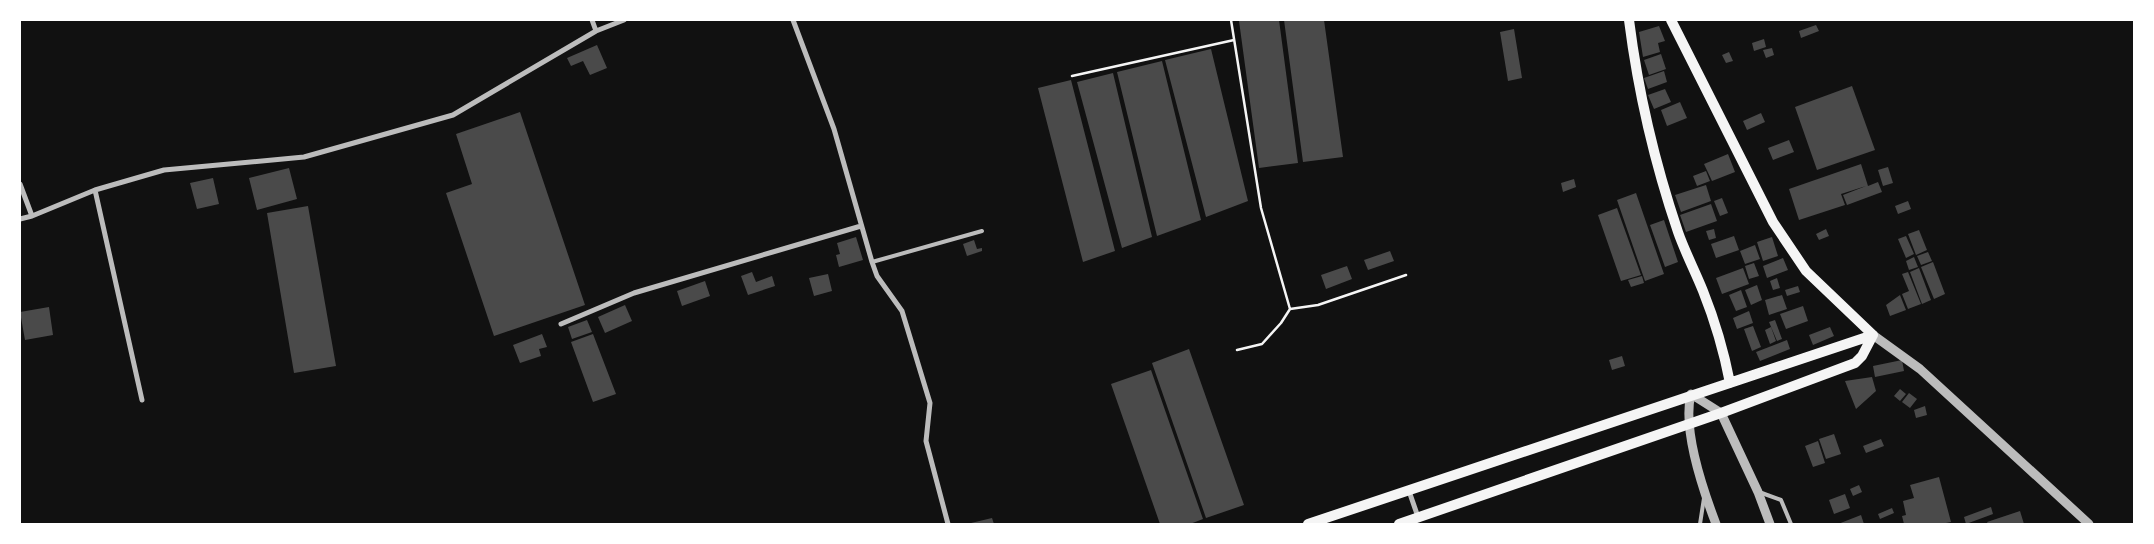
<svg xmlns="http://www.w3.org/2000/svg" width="2154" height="544" font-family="'Source Sans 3',sans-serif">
<rect width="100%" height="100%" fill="#111"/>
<path fill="#4a4a4a" d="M 1279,20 L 1298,163 L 1259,168 L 1239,21 Z
M 1284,20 L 1324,20 L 1343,157 L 1303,162 Z
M 1816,25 L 1819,31 L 1801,38 L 1799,31 Z
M 1659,26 L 1665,41 L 1658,43 L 1660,52 L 1643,57 L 1639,32 Z
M 1514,29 L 1522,78 L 1508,81 L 1500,32 Z
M 1764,39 L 1766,47 L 1754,51 L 1752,43 Z
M 597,45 L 607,68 L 590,75 L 583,61 L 571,66 L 567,58 Z
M 1772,48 L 1774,55 L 1766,58 L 1763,50 Z
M 1211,49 L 1248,201 L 1206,217 L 1165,60 Z
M 1729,52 L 1733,61 L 1726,63 L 1722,55 Z
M 1661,54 L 1666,69 L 1649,75 L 1644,60 Z
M 1162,61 L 1201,220 L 1157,236 L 1117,72 Z
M 1664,71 L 1667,82 L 1648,89 L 1644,78 Z
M 1113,73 L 1152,237 L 1122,248 L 1077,82 Z
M 1071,80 L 1115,251 L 1083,262 L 1038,88 Z
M 1852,86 L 1875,150 L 1817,170 L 1795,107 Z
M 1665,89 L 1671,102 L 1654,109 L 1648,95 Z
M 1680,102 L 1687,118 L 1667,126 L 1661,110 Z
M 520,112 L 585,305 L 494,336 L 446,193 L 472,184 L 456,134 Z
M 1761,113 L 1765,122 L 1747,130 L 1743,121 Z
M 1789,140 L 1794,152 L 1773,160 L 1768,148 Z
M 1728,154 L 1735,172 L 1712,181 L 1704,164 Z
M 1861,164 L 1868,186 L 1878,182 L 1882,192 L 1847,205 L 1843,195 L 1866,186 L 1841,194 L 1845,205 L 1799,220 L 1789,189 Z
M 1888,167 L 1893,183 L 1883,186 L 1878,170 Z
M 289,168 L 297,199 L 257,210 L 249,178 Z
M 1706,171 L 1710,181 L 1697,186 L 1693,176 Z
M 213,178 L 219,204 L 197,209 L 190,183 Z
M 1574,179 L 1576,187 L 1563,192 L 1561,183 Z
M 1706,185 L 1711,201 L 1681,212 L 1675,195 Z
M 1636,193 L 1664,274 L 1645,281 L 1617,200 Z
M 1722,198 L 1728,213 L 1720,216 L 1714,201 Z
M 1908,201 L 1911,209 L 1898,214 L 1895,206 Z
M 1711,204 L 1717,221 L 1686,232 L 1680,215 Z
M 308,206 L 336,366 L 294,373 L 267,213 Z
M 1617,208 L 1641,275 L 1621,281 L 1598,215 Z
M 1664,220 L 1678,262 L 1665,267 L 1650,225 Z
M 1714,229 L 1716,238 L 1709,240 L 1706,231 Z
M 1826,229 L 1829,236 L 1819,240 L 1816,234 Z
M 1919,230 L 1927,250 L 1916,255 L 1908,234 Z
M 1734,236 L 1739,250 L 1716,258 L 1711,244 Z
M 1906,236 L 1914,254 L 1906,258 L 1898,239 Z
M 856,237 L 863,260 L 839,267 L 836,255 L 840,254 L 837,243 Z
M 1772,237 L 1778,256 L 1763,261 L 1757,242 Z
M 974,240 L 977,249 L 982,248 L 982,251 L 967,256 L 963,244 Z
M 1755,245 L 1760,259 L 1745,264 L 1740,251 Z
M 1390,251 L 1394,261 L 1368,270 L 1364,260 Z
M 1928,252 L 1932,261 L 1921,265 L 1917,256 Z
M 1914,257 L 1918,267 L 1909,270 L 1906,261 Z
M 1783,258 L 1788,270 L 1767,278 L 1763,266 Z
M 1933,262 L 1945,294 L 1934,299 L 1921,267 Z
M 1754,263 L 1759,276 L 1749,279 L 1745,266 Z
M 1347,266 L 1352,279 L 1326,289 L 1321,275 Z
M 1743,268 L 1749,284 L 1722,294 L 1716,278 Z
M 1919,268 L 1931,300 L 1922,304 L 1910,272 Z
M 752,272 L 756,282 L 772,276 L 775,286 L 748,295 L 741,276 Z
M 1908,272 L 1921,304 L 1908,309 L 1902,294 L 1909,291 L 1902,274 Z
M 828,274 L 832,291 L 814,296 L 809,278 Z
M 1642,276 L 1644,283 L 1631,287 L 1628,280 Z
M 1777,278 L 1780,288 L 1773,290 L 1770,281 Z
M 705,281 L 710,296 L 682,306 L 677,291 Z
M 1757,285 L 1762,300 L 1751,305 L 1745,290 Z
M 1798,286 L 1800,292 L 1787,296 L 1785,290 Z
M 1741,290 L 1747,307 L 1736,311 L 1729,295 Z
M 1782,295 L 1787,309 L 1769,315 L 1765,300 Z
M 1900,295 L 1906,310 L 1890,316 L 1886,305 Z
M 625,305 L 632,321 L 605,333 L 598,317 Z
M 1803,306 L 1808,321 L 1786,329 L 1780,314 Z
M 49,307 L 53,335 L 25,340 L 20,312 Z
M 1749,311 L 1753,323 L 1737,329 L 1733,318 Z
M 587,320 L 592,332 L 572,339 L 568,327 Z
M 1775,320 L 1782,339 L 1777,341 L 1769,322 Z
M 1753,326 L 1761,347 L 1752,351 L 1744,329 Z
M 1771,327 L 1776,341 L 1770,344 L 1765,330 Z
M 1830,327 L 1834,336 L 1813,345 L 1809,335 Z
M 542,334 L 547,347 L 539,349 L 541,356 L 520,363 L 513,345 Z
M 593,334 L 616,394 L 593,402 L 571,342 Z
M 1787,340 L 1790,349 L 1760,361 L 1756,352 Z
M 1189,349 L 1244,505 L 1206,518 L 1152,363 Z
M 1622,356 L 1625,366 L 1612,370 L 1609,360 Z
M 1902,360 L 1904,371 L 1875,377 L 1873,366 Z
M 1151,370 L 1203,519 L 1190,524 L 1160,524 L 1111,384 Z
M 1872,377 L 1876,391 L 1856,409 L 1845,381 Z
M 1900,389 L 1906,394 L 1900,401 L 1894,396 Z
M 1909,393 L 1917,399 L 1910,408 L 1902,402 Z
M 1925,406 L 1927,415 L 1916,418 L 1914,410 Z
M 1834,434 L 1841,454 L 1826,459 L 1819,439 Z
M 1881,439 L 1884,446 L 1866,453 L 1863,446 Z
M 1818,441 L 1825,463 L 1813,467 L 1805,446 Z
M 1939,477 L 1951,522 L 1941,524 L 1904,524 L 1902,516 L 1906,515 L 1903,501 L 1914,498 L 1910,485 Z
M 1859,485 L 1862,492 L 1853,496 L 1850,489 Z
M 1845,494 L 1850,508 L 1834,514 L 1829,500 Z
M 1991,507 L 1993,514 L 1966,524 L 1964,517 Z
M 1892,508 L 1894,513 L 1880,519 L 1878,514 Z
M 2020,511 L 2024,524 L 1988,524 L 1987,522 Z
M 1861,515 L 1864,524 L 1838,524 Z
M 992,518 L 994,524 L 971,524 L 971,523 Z"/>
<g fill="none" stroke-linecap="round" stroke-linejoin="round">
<path stroke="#f5f5f5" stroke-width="2.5" d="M 1231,20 L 1261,208 L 1290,309 L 1318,305 L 1406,275
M 1072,76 L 1234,40
M 1237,350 L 1262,344 L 1281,323 L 1290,309"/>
<path stroke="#bcbcbc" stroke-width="4" d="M 872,262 L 982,231
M 1759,492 L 1781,500 L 1791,524
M 1700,524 L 1704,498"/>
<path stroke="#bcbcbc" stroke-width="5" d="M 592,20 L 596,31
M 793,20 L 834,129 L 872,262 L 877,276 L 902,311 L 930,403 L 926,441 L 948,524
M 20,184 L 32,216
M 95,190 L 142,400
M 20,219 L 32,216 L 95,190 L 164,170 L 304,157 L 453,115 L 596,31 L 624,20
M 561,324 L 634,293 L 861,226
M 1409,491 L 1418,517"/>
<path stroke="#bcbcbc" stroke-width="9" d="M 1873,335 L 1920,369 L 2089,524
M 1716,524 C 1703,490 1682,430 1691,394 L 1721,413 L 1758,492 L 1770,524"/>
<path stroke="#f5f5f5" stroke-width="10" d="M 1629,20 C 1638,91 1655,164 1678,232 C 1685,252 1695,271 1703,291 C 1715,321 1724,352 1730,383
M 1671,20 L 1773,222 L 1806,271 L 1873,335
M 1308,524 L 1873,335
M 1399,524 L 1721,413 L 1855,363 L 1862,356 L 1873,335"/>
</g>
<rect width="2154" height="544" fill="none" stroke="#ffffff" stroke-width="42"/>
</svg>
